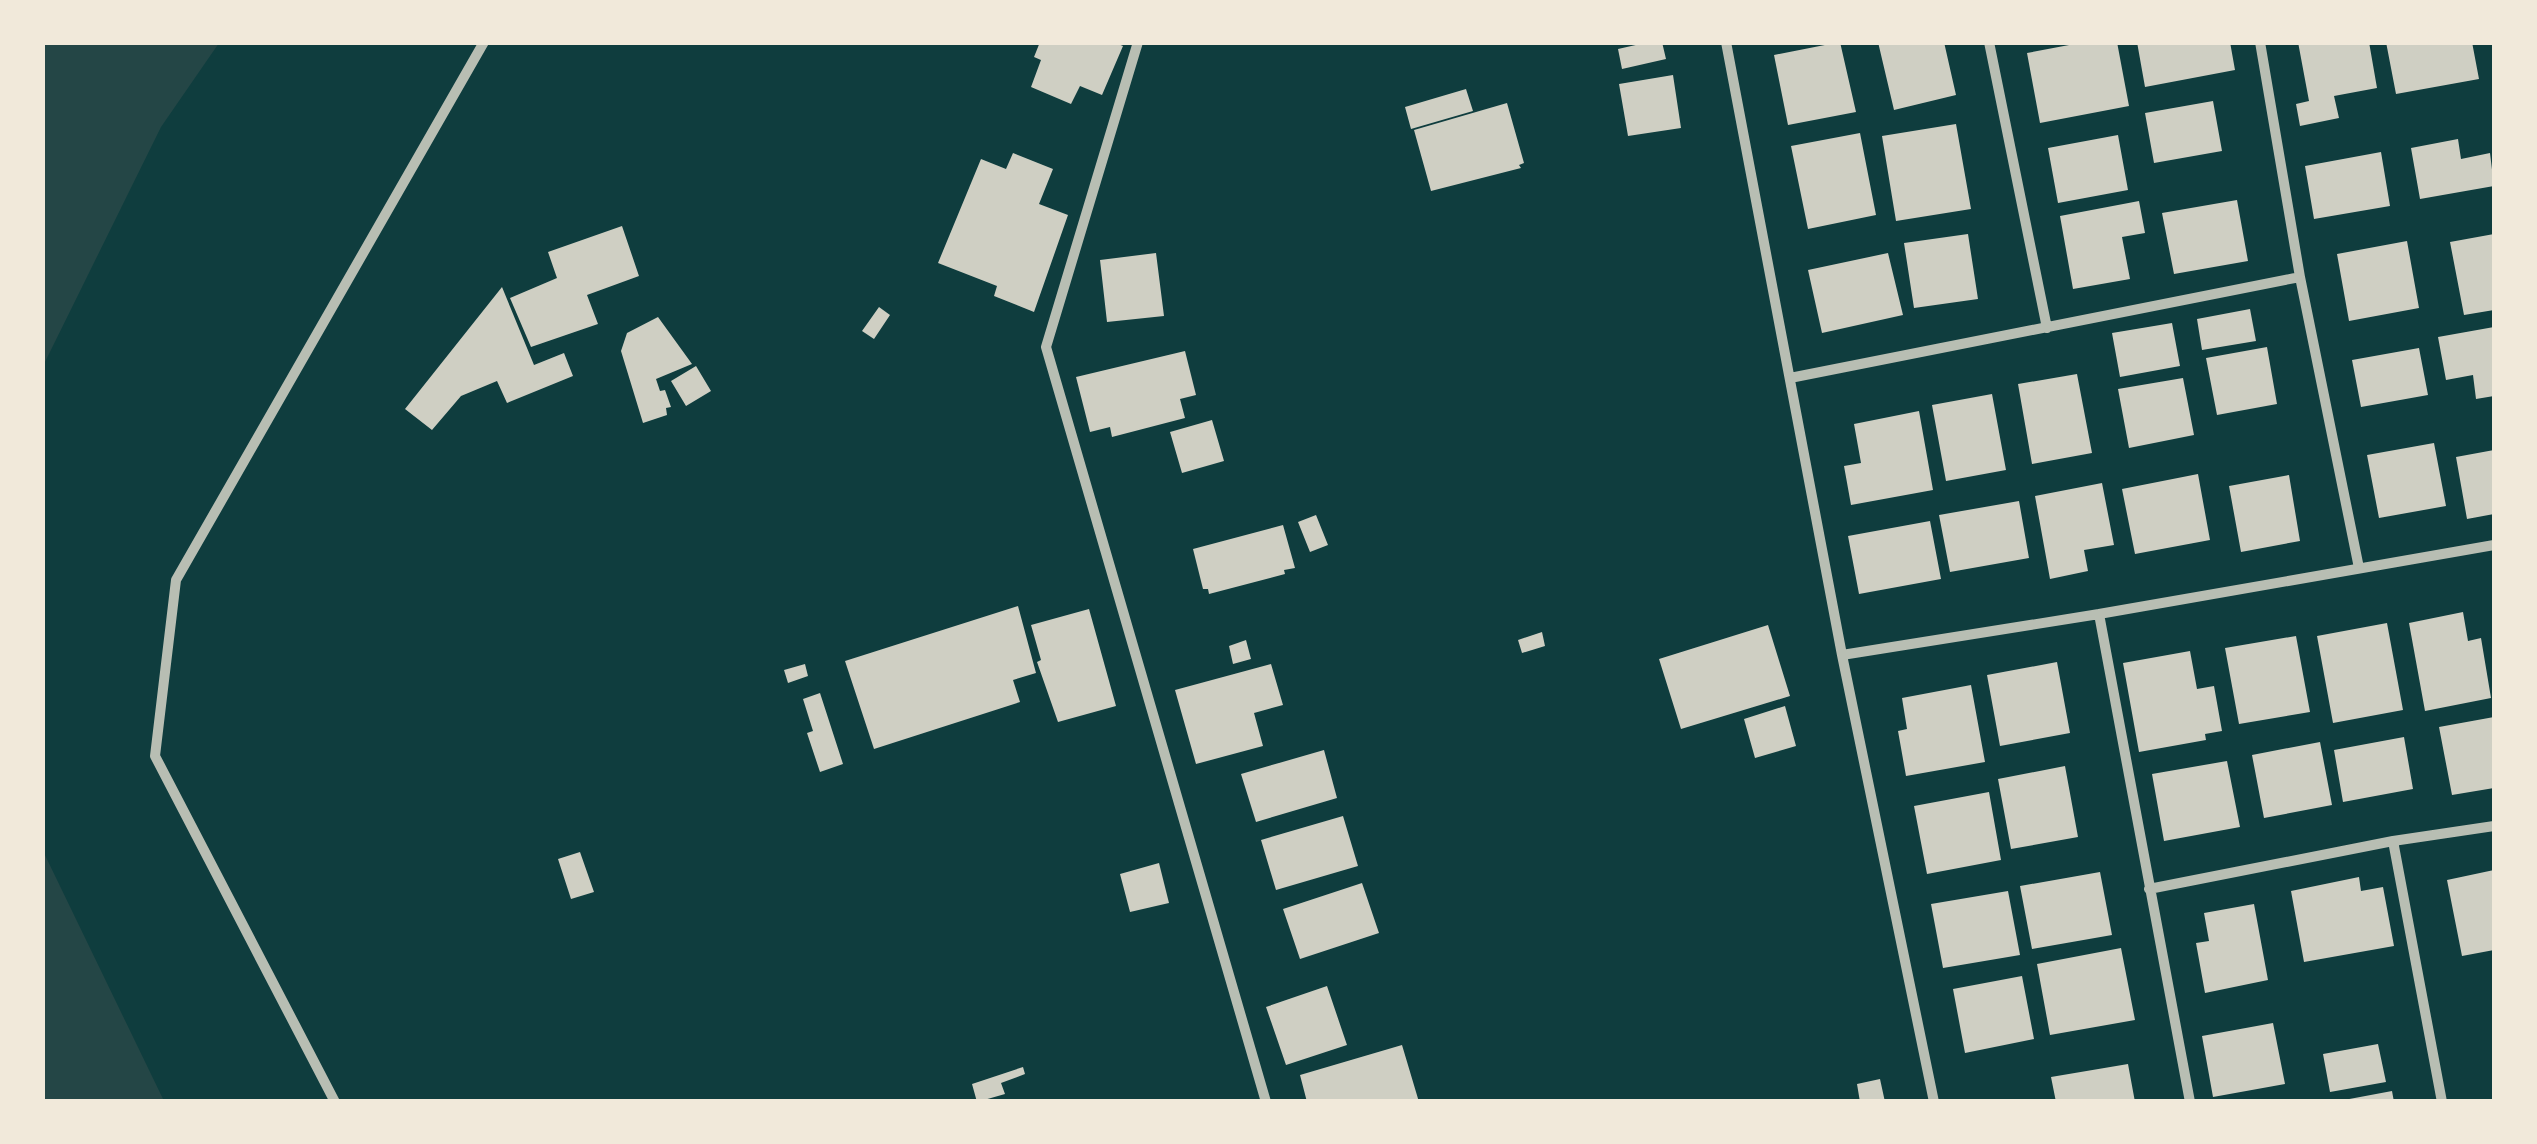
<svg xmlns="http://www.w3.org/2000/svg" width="2537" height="1144" font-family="'Public Sans',sans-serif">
<rect width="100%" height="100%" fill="#0f3d3e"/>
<path fill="#244646" d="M 43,42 L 219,43 L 161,127 L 43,366 Z
M 43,851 L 164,1101 L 43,1101 Z"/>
<path fill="#cfcfc3" d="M 1040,42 L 1113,42 L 1123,46 L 1102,95 L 1080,86 L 1071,104 L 1031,87 L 1041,60 L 1034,57 Z
M 1649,42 L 1662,42 L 1666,59 L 1622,69 L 1618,49 Z
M 1840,42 L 1856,112 L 1788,125 L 1774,55 Z
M 1878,42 L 1944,42 L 1956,95 L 1894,110 Z
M 2085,42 L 2117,42 L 2129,106 L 2040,123 L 2027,53 Z
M 2137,42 L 2230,42 L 2235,70 L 2145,87 Z
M 2298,42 L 2369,42 L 2377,88 L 2334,96 L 2339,118 L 2300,126 L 2296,104 L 2309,101 Z
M 2386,42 L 2472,42 L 2479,79 L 2396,94 Z
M 1673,75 L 1681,128 L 1628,136 L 1619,84 Z
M 1466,89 L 1473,111 L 1411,129 L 1405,107 Z
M 2213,101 L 2222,151 L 2154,163 L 2145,113 Z
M 1507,103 L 1524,163 L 1519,165 L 1521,168 L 1431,191 L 1414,130 Z
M 1956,124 L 1971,209 L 1896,221 L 1882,136 Z
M 1860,133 L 1876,215 L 1808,229 L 1791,146 Z
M 2118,135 L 2128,190 L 2058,203 L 2048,148 Z
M 2458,139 L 2461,159 L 2490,153 L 2494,186 L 2420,199 L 2411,148 Z
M 2381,152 L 2390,206 L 2314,219 L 2305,166 Z
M 1013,153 L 1053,169 L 1039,204 L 1068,215 L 1034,312 L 994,296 L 997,286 L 938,263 L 981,159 L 1006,169 Z
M 2237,200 L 2248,261 L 2174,274 L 2162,213 Z
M 2139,201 L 2145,233 L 2122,237 L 2130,279 L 2073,289 L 2060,216 Z
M 622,226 L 639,276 L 587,295 L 598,324 L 531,347 L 510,298 L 557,278 L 548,252 Z
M 1968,234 L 1978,299 L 1914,308 L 1904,243 Z
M 2494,234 L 2494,310 L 2464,315 L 2450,242 Z
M 2407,241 L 2419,308 L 2349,321 L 2337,254 Z
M 1156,253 L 1164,316 L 1107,322 L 1100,260 Z
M 1888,253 L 1903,315 L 1822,333 L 1808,270 Z
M 502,287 L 534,365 L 564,353 L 573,376 L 507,403 L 497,381 L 461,396 L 432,430 L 405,409 Z
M 879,307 L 890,315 L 874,339 L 862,331 Z
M 2250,309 L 2256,341 L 2202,350 L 2197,319 Z
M 658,317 L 692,364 L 656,379 L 660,391 L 665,390 L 671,407 L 666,408 L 667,415 L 643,423 L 621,351 L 627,333 Z
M 2172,323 L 2180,366 L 2120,377 L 2112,333 Z
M 2494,327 L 2494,396 L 2476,399 L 2473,375 L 2446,380 L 2438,337 Z
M 2267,347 L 2277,404 L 2217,415 L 2206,358 Z
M 2419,348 L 2428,395 L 2361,407 L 2352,360 Z
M 1185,351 L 1196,395 L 1180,399 L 1185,418 L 1112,437 L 1110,427 L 1090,432 L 1076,377 Z
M 696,366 L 711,391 L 686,406 L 671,381 Z
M 2077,374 L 2092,453 L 2032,464 L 2018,384 Z
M 2183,378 L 2194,435 L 2129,448 L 2118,389 Z
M 1992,394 L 2006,470 L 1946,481 L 1932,405 Z
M 1919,411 L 1933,490 L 1851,505 L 1844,466 L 1861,463 L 1854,424 Z
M 1212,420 L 1224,461 L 1182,473 L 1170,432 Z
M 2434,443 L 2446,506 L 2379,518 L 2367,455 Z
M 2494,450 L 2494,514 L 2467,519 L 2456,457 Z
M 2198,474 L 2210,540 L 2135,554 L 2122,489 Z
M 2289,475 L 2300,541 L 2241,552 L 2229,486 Z
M 2102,483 L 2114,545 L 2084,550 L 2088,571 L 2050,579 L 2035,496 Z
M 2019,501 L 2029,558 L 1950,572 L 1939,515 Z
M 1316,515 L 1328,545 L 1310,552 L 1298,522 Z
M 1930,521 L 1941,579 L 1859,594 L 1848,536 Z
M 1283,525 L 1295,568 L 1284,570 L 1285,574 L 1209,594 L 1208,589 L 1203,589 L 1193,549 Z
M 1018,606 L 1036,673 L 1013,680 L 1020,702 L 874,749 L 845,661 Z
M 1089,609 L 1116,706 L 1058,722 L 1037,662 L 1041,660 L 1031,625 Z
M 2463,612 L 2468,641 L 2481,638 L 2491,698 L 2425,711 L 2409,623 Z
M 2387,623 L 2403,710 L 2333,723 L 2317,636 Z
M 1768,625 L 1790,696 L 1681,729 L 1659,659 Z
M 1542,632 L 1545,646 L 1522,653 L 1518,640 Z
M 2296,636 L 2310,712 L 2239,724 L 2225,648 Z
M 1246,640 L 1251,659 L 1233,664 L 1229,646 Z
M 2190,651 L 2197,689 L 2214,686 L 2222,731 L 2205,734 L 2206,740 L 2139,752 L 2123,663 Z
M 2057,662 L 2070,733 L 2000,746 L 1987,675 Z
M 805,664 L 808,676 L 788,683 L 784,670 Z
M 1271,664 L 1283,705 L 1254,713 L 1263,746 L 1196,764 L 1175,690 Z
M 1971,685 L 1985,762 L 1906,776 L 1898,731 L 1907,729 L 1902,698 Z
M 820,693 L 843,764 L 820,772 L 807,733 L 813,731 L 803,699 Z
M 1785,706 L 1796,746 L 1755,758 L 1744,719 Z
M 2494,717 L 2494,788 L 2452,795 L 2439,727 Z
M 2404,737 L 2413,789 L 2343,802 L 2334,750 Z
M 2320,742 L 2332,805 L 2264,818 L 2252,755 Z
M 1324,750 L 1337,798 L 1256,822 L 1241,774 Z
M 2227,761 L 2240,827 L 2164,841 L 2152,774 Z
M 2065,766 L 2078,837 L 2011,849 L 1998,779 Z
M 1989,792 L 2001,860 L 1927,874 L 1914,806 Z
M 1343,816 L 1358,866 L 1276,890 L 1261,840 Z
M 580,852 L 594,892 L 571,899 L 558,859 Z
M 1159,863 L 1169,903 L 1130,912 L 1120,874 Z
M 2494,870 L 2494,950 L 2462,956 L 2447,880 Z
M 2100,872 L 2112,935 L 2032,949 L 2020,886 Z
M 2359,877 L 2361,891 L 2383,887 L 2394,946 L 2304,962 L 2291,891 Z
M 1362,883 L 1379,933 L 1300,959 L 1283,909 Z
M 2008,891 L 2020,955 L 1943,968 L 1931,904 Z
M 2254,904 L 2268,980 L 2205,993 L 2196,943 L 2209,941 L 2204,913 Z
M 2121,948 L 2135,1020 L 2050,1035 L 2037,964 Z
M 2022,976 L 2034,1039 L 1965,1053 L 1953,989 Z
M 1327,986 L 1347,1045 L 1286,1065 L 1266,1007 Z
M 2273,1023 L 2285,1084 L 2213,1097 L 2202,1036 Z
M 2378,1044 L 2386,1082 L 2330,1092 L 2323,1054 Z
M 1402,1045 L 1419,1102 L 1307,1102 L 1300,1075 Z
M 2128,1064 L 2135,1102 L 2056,1102 L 2051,1077 Z
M 1023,1067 L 1025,1074 L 1001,1083 L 1005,1094 L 977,1102 L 972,1084 Z
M 1880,1079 L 1885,1102 L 1860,1102 L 1857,1084 Z
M 2392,1091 L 2394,1102 L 2344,1102 L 2344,1100 Z"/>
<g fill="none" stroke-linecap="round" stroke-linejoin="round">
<path stroke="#b8beb3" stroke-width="10" d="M 1138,42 L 1046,347 L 1266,1102
M 1726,42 L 1842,655 L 1934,1102
M 1989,42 L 2047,328
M 2260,42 L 2300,277
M 1790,378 L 2300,277 L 2359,568
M 2099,614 L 2190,1102
M 1842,655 L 2099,614 L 2494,545
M 2149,889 L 2393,841
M 335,1102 L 155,756 L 176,580 L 484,42
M 2442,1102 L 2393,841 L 2494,826"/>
</g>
<rect width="2537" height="1144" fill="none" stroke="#f1e9da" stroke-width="90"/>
</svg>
